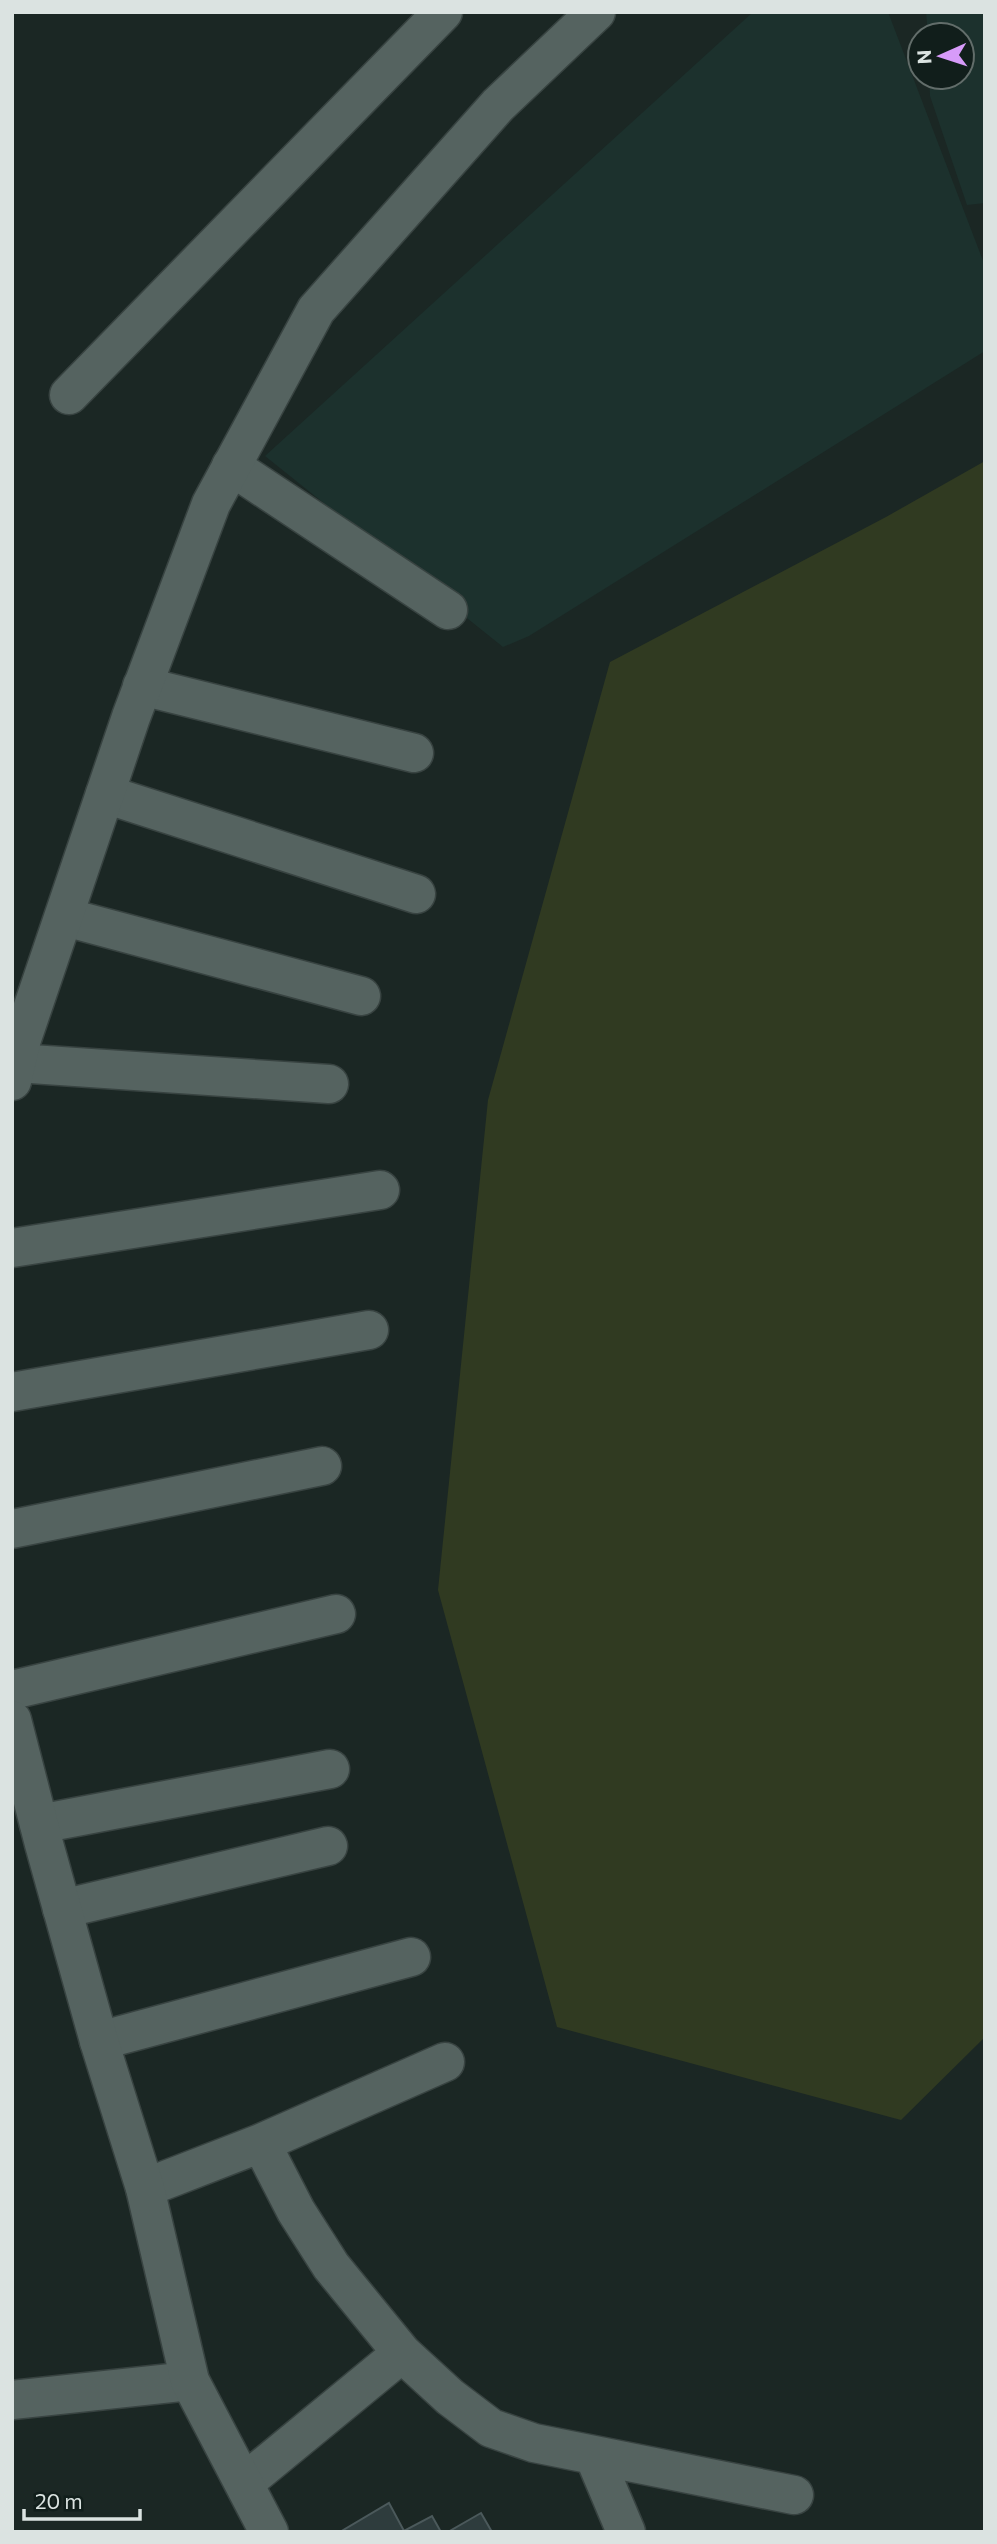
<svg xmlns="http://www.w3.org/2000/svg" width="997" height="2544" font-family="Commissioner,sans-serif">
<rect width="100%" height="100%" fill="#1b2724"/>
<path fill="#1c312d" d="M 753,12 L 888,12 L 985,266 L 985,351 L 529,636 L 503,647 L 265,456 Z
M 926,12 L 985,12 L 985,203 L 967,205 L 930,96 L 929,77 L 962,77 L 962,35 L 928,35 Z"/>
<path fill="#303a21" d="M 985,461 L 985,2037 L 901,2120 L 557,2027 L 438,1590 L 488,1100 L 610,662 L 886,517 Z"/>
<path fill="#2e3c3d" stroke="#4b595b" stroke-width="2" d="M 389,2503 L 404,2531 L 432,2516 L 441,2532 L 340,2532 Z
M 481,2513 L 492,2532 L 448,2532 Z"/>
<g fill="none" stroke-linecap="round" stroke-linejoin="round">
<g stroke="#384341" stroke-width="41">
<path id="minor" d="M 69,395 L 443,12
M 231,466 L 448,610
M 142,686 L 414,753
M 105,794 L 416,894
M 65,917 L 361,996
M 16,1063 L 329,1084
M 12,1248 L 380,1190
M 12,1392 L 369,1330
M 12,1529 L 322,1466
M 12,1690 L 336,1614
M 39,1824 L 330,1769
M 62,1909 L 328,1846
M 99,2041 L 411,1957
M 261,2143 L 296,2211 L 331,2266 L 402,2353 L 450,2397 L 491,2428 L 534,2443 L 794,2495
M 145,2188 L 261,2143 L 445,2062
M 12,2400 L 190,2381
M 594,2456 L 626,2532
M 244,2483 L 402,2353"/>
</g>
<g stroke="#384341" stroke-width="41">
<path id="tertiary" d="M 12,1081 L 22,1039 L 131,717 L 211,504 L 316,310 L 498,105 L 596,12
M 12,1720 L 44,1844 L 99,2041 L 145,2188 L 190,2381 L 269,2532"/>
</g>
<use href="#minor" stroke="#556360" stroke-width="38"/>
<use href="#tertiary" stroke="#556360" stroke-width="38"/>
</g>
<rect width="997" height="2544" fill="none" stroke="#dbe3e1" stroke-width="28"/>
<g transform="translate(941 56) rotate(267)"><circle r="33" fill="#111e1b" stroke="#626d6a" stroke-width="2"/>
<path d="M0-5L12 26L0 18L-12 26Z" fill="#d79bf9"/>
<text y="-10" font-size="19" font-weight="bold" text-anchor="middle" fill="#dbe3e1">N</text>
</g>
<path d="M24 2509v10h116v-10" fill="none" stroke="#dbe3e1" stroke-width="3.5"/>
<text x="35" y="2509" font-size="21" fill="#dbe3e1" stroke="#111e1b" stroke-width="5" paint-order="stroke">20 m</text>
</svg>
